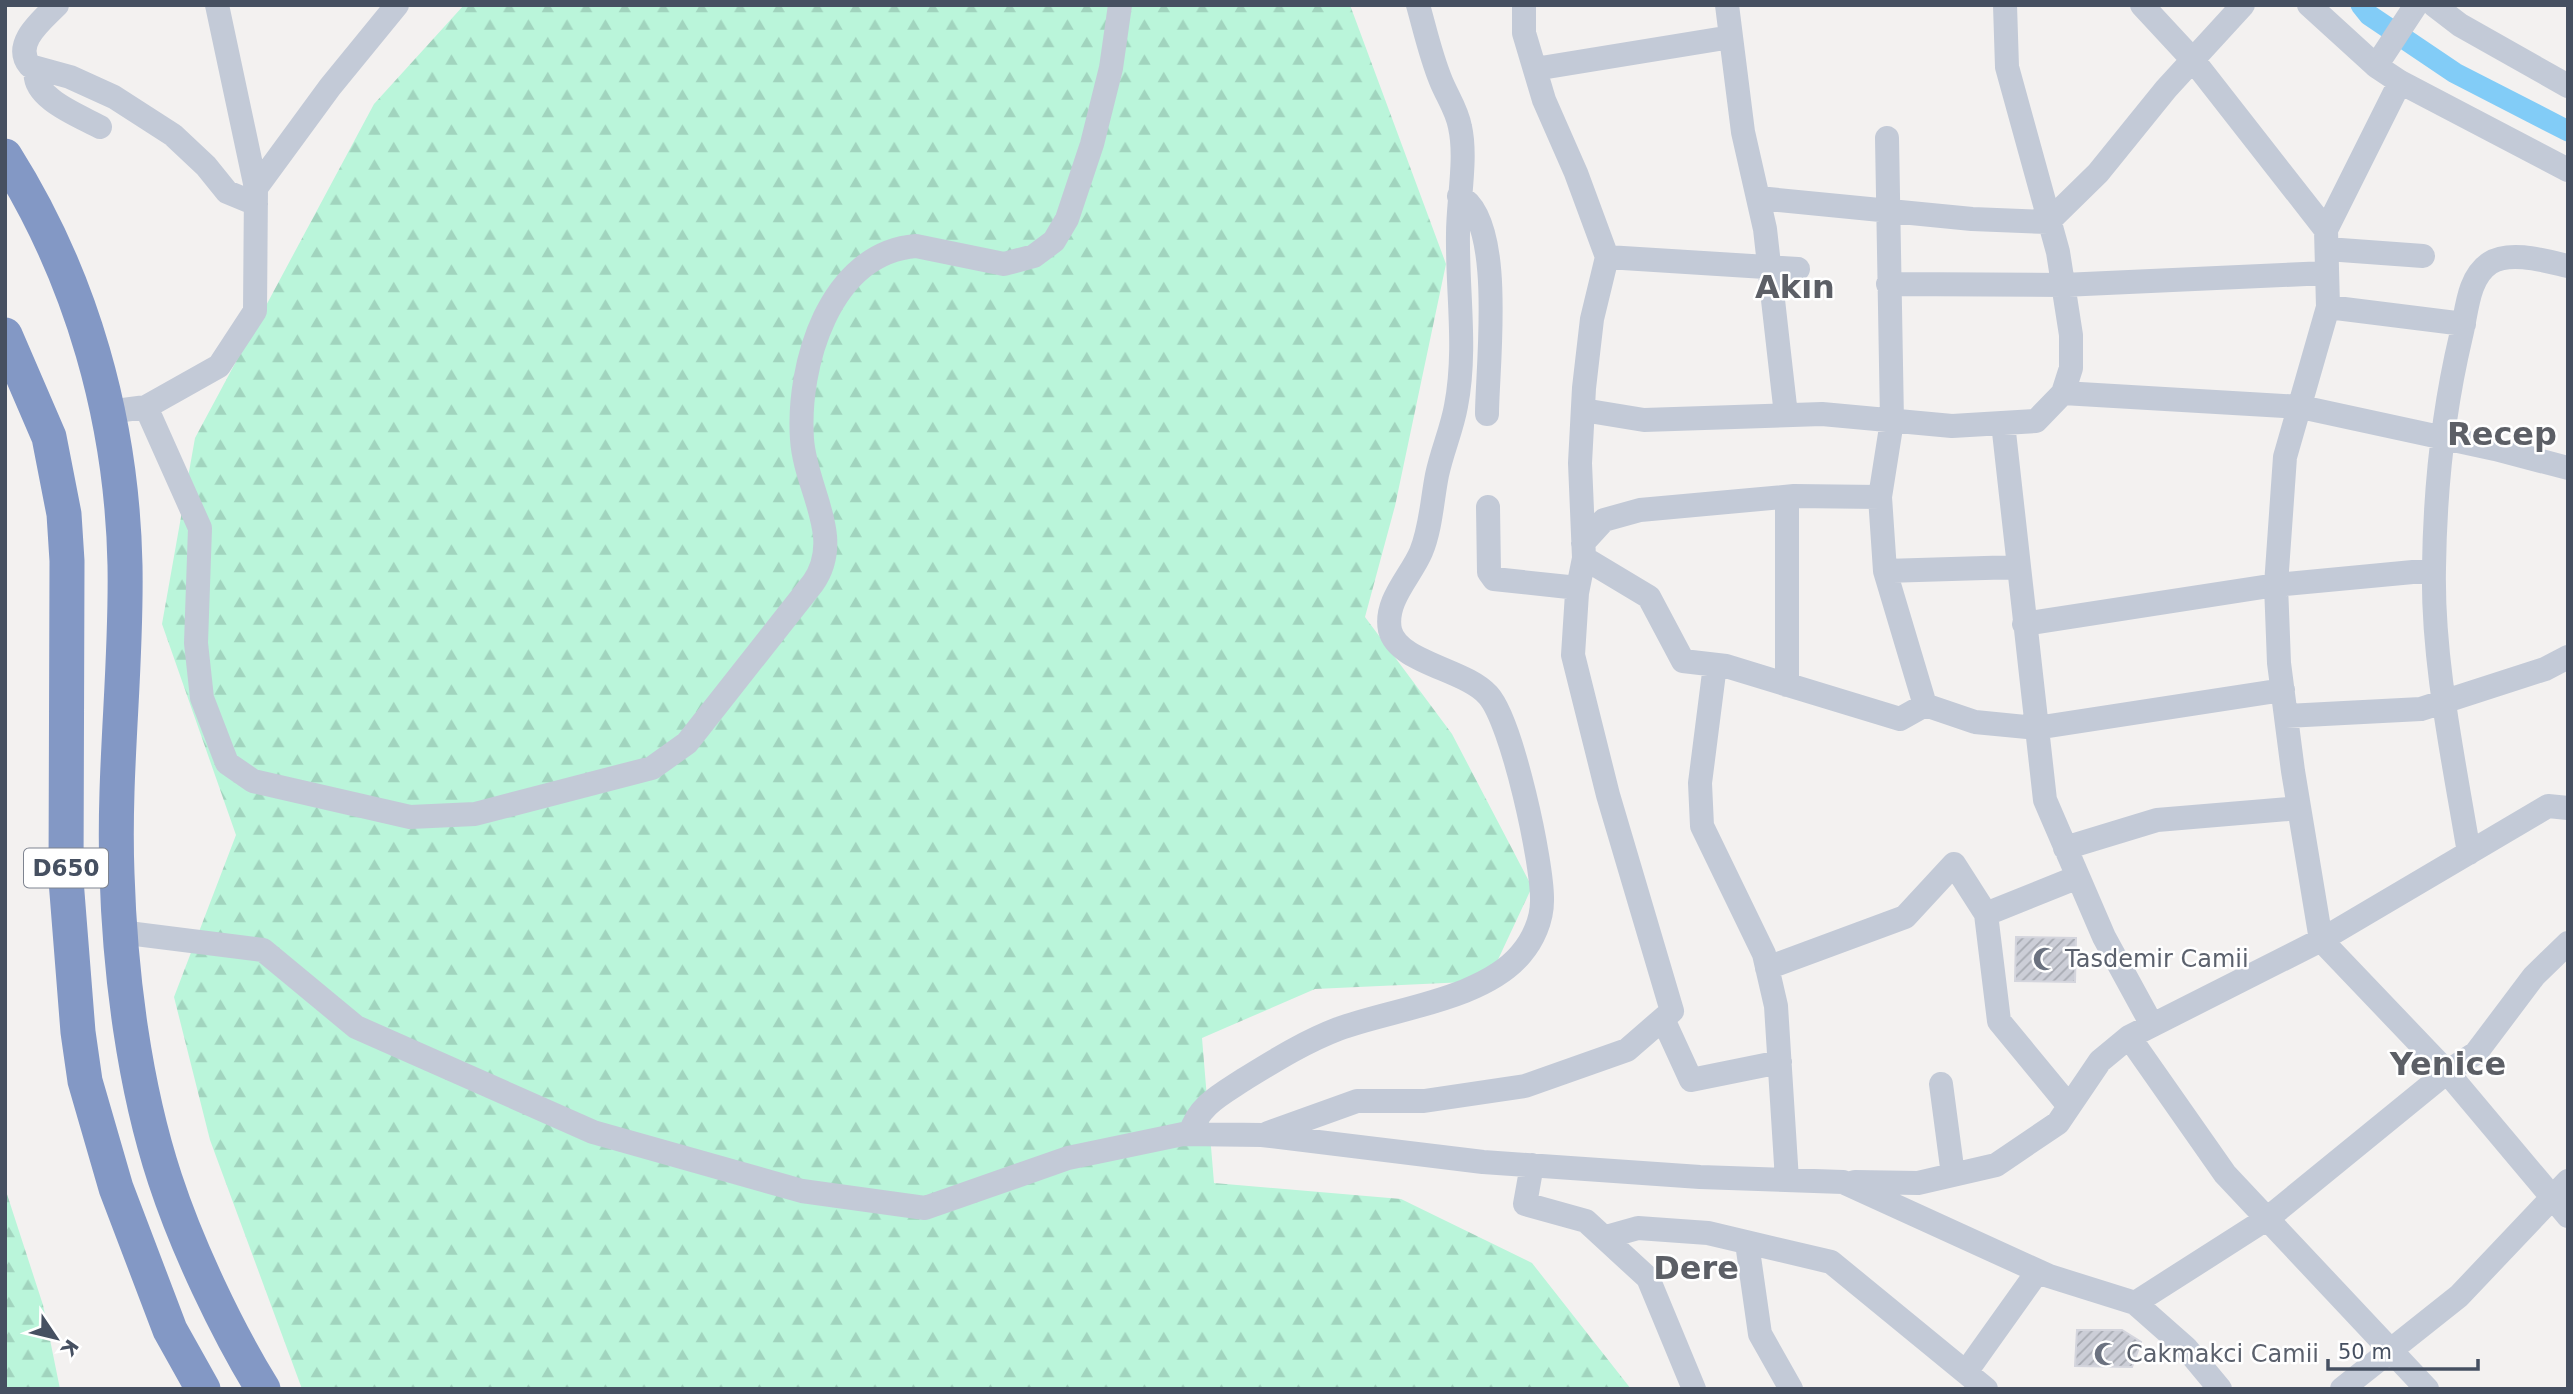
<svg xmlns="http://www.w3.org/2000/svg" width="2573" height="1394" font-family="'DejaVu Sans',sans-serif">
<defs>
<pattern id="forest-firs" width="22" height="20" patternUnits="userSpaceOnUse" patternTransform="scale(1.75)"><rect width="22" height="20" fill="#baf5da"/><path d="M5 1l3.5 6h-7zM16 11l3.5 6h-7z" fill="#a1d4be"/></pattern>
<pattern id="building-hatch" width="6" height="6" patternUnits="userSpaceOnUse" patternTransform="scale(1.75)"><rect width="6" height="6" fill="#ccced7"/><path d="M-1 1l2-2M0 6l6-6M5 7l2-2" fill="none" stroke="#a7aab2"/></pattern>
</defs>
<rect width="100%" height="100%" fill="#f3f1f0"/>
<path fill="url(#forest-firs)" d="M 464,5 L 1350,5 L 1446,264 L 1395,506 L 1365,617 L 1452,734 L 1532,887 L 1488,981 L 1315,989 L 1202,1038 L 1214,1183 L 1401,1199 L 1532,1263 L 1631,1389 L 302,1389 L 210,1140 L 174,997 L 236,835 L 162,624 L 195,438 L 374,104 Z
M 5,1188 L 43,1305 L 60,1389 L 5,1389 Z"/>
<g fill="none" stroke-linecap="round" stroke-linejoin="round">
<path stroke="#82ccf7" stroke-width="21" d="M 2361,5 L 2369,15 L 2455,73 L 2568,131"/>
</g>
<path fill="url(#building-hatch)" stroke="#d4d5dd" stroke-width="2" d="M 2016,937 L 2076,938 L 2075,982 L 2015,981 Z
M 2077,1330 L 2122,1330 L 2141,1342 L 2132,1367 L 2075,1366 Z"/>
<g fill="none" stroke-linecap="round" stroke-linejoin="round">
<path stroke="#c3cad7" stroke-width="24" d="M 57,5 C 41,21 12,44 30,66 L 70,77 L 114,97 L 173,135 L 206,166 L 227,192 L 256,204
M 1727,5 L 1743,132 L 1765,229 L 1786,415
M 2142,5 L 2193,60 L 2326,230
M 2309,5 L 2376,66 L 2400,82 L 2568,170
M 2434,5 L 2460,25 L 2568,86
M 2376,66 L 2416,5
M 1535,69 L 1731,37
M 36,70 C 31,98 80,116 100,127
M 2400,82 L 2326,230 L 2328,307 L 2285,457 L 2276,585 L 2279,663 L 2293,771 L 2321,940 L 2447,1072 L 2568,1216
M 1887,138 L 1892,421 L 1880,497 L 1885,571 L 1925,705
M 256,188 L 330,87 L 397,5
M 1459,196 C 1506,219 1487,368 1487,414
M 1758,198 L 1972,219 L 2048,222 L 2098,173 L 2166,89 L 2243,5
M 2327,249 L 2423,256
M 1607,257 L 1798,269
M 1888,284 L 2063,285 L 2327,273
M 2328,307 L 2464,324
M 2063,393 L 2301,407 L 2495,449 L 2568,468
M 146,407 L 200,528 L 196,643 L 202,698 L 227,763 L 253,781 L 410,817 L 475,814 L 652,768 L 687,743 L 813,583 C 845,537 805,489 802,439 C 797,366 829,253 916,246 L 1004,264 L 1034,256 L 1054,241 L 1067,219 L 1092,144 L 1111,68 L 1120,5
M 1583,410 L 1644,420 L 1822,414 L 1952,426 L 2036,421 L 2063,393 L 2071,368 L 2071,335 L 2058,252 L 2007,67 L 2005,5
M 108,412 L 146,407 L 219,366 L 255,311 L 256,188 L 217,5
M 2003,423 L 2045,800 L 2104,937 L 2152,1025
M 1488,507 L 1489,572 L 1494,579 L 1578,588
M 1583,543 L 1604,520 L 1640,510 L 1794,496 L 1880,497
M 1584,558 L 1649,597 L 1683,661 L 1726,666 L 1900,719 L 1925,705 L 1975,722 L 2036,728 L 2283,690
M 1885,571 L 2018,567
M 2024,624 L 2276,585 L 2434,570
M 1715,665 L 1700,783 L 1702,826 L 1764,954 L 1776,1006 L 1787,1180
M 1787,685 L 1787,497
M 2286,716 L 2421,709 L 2545,669 L 2568,657
M 2065,848 L 2157,820 L 2299,808
M 2469,853 C 2454,761 2432,661 2434,568 C 2435,489 2443,412 2461,336 C 2467,313 2467,278 2490,263 C 2510,250 2546,261 2568,266
M 1986,914 L 2078,877
M 120,932 L 263,950 L 356,1027 L 593,1132 L 802,1191 L 925,1208 L 1068,1158 L 1183,1134 L 1262,1135 L 1483,1162 L 1700,1177 L 1843,1182 L 2049,1276 L 2135,1303 L 2186,1348 L 2220,1389
M 1767,968 L 1905,917 L 1954,864 L 1986,914 L 1999,1021 L 2069,1106
M 1663,1019 L 1691,1080 L 1780,1062
M 2129,1037 L 2225,1174 L 2427,1389
M 1941,1084 L 1953,1175
M 1268,1133 L 1357,1101 L 1424,1101 L 1525,1086 L 1627,1050 L 1672,1011 L 1608,795 L 1573,655 L 1577,593 L 1584,558 L 1580,463 L 1584,388 L 1592,319 L 1607,257 L 1576,173 L 1544,100 L 1524,33 L 1524,5
M 1190,1134 C 1198,1106 1220,1095 1243,1080 C 1274,1061 1304,1042 1338,1029 C 1391,1009 1483,1000 1521,954 C 1533,940 1542,920 1542,901 C 1543,864 1512,721 1488,695 C 1465,669 1398,663 1390,630 C 1384,601 1411,576 1421,552 C 1431,528 1432,500 1437,475 C 1442,451 1452,429 1456,406 C 1467,349 1457,291 1458,234 C 1458,201 1467,158 1460,127 C 1457,110 1447,96 1441,81 C 1431,57 1425,30 1418,5
M 1532,1165 L 1525,1204 L 1586,1221 L 1648,1278 L 1694,1389
M 1855,1182 L 1918,1183 L 1996,1165 L 2058,1123 L 2100,1061 L 2129,1037 L 2321,940 L 2548,806 L 2568,808
M 1606,1237 L 1638,1228 L 1708,1233 L 1831,1262 L 1986,1389
M 1747,1243 L 1760,1334 L 1791,1389
M 2135,1303 L 2268,1218 L 2447,1072 L 2476,1053 L 2534,976 L 2568,943
M 1966,1372 L 2038,1271
M 2342,1389 L 2459,1296 L 2568,1181"/>
<path stroke="#8398c5" stroke-width="35" d="M 5,156 C 82,278 122,420 125,565 C 127,668 113,771 117,874 C 120,973 134,1085 165,1179 C 187,1246 226,1329 263,1389
M 5,335 L 49,437 L 64,514 L 67,561 L 66,880 L 78,1032 L 85,1081 L 116,1188 L 170,1330 L 203,1389"/>
</g>
<defs>
<g id="mosque-bare" transform="scale(1.89)"><path d="M3.5-4.9A6 6 0 1 0 3.5 4.9A5 5 0 1 1 3.5-4.9Z" fill="#6b7280" stroke="#fff" stroke-width="2.5" paint-order="stroke"/></g>
</defs>
<g fill-rule="evenodd">
<use href="#mosque-bare" x="2045" y="959"/>
<use href="#mosque-bare" x="2106" y="1354"/>
</g>
<g text-anchor="middle" stroke-width="5" stroke-linejoin="round" paint-order="stroke">
<rect fill="#fff" stroke="#7e8490" stroke-width="2" x="24" y="848.5" width="84" height="39" rx="5"/>
<g font-size="23" font-weight="bold" fill="#465061">
<text x="66" y="876">D650</text>
</g>
<g font-size="24" fill="#5b616d" stroke="#fff" text-anchor="start">
<text x="2065" y="967">Tasdemir Camii</text>
<text x="2126" y="1362">Cakmakci Camii</text>
</g>
<g font-size="32" font-weight="bold" fill="#5c5f66" stroke="#fff">
<text x="1795" y="298">Akın</text>
<text x="2502" y="445">Recep</text>
<text x="2448" y="1075">Yenice</text>
<text x="1696" y="1279">Dere</text>
</g>
</g>
<rect width="2573" height="1394" fill="none" stroke="#465061" stroke-width="14"/>
<g transform="translate(56 1338) rotate(125)" stroke="#ffffff" stroke-width="5" paint-order="stroke">
<path d="M0-5L12 26L0 18L-12 26Z" fill="#465061"/>
<text y="-10" font-size="19" font-weight="bold" text-anchor="middle" fill="#465061">K</text>
</g>
<path d="M2328 1359v10h150v-10" fill="none" stroke="#465061" stroke-width="3.5"/>
<text x="2338" y="1359" font-size="21" fill="#465061" stroke="#ffffff" stroke-width="5" paint-order="stroke">50 m</text>
</svg>
